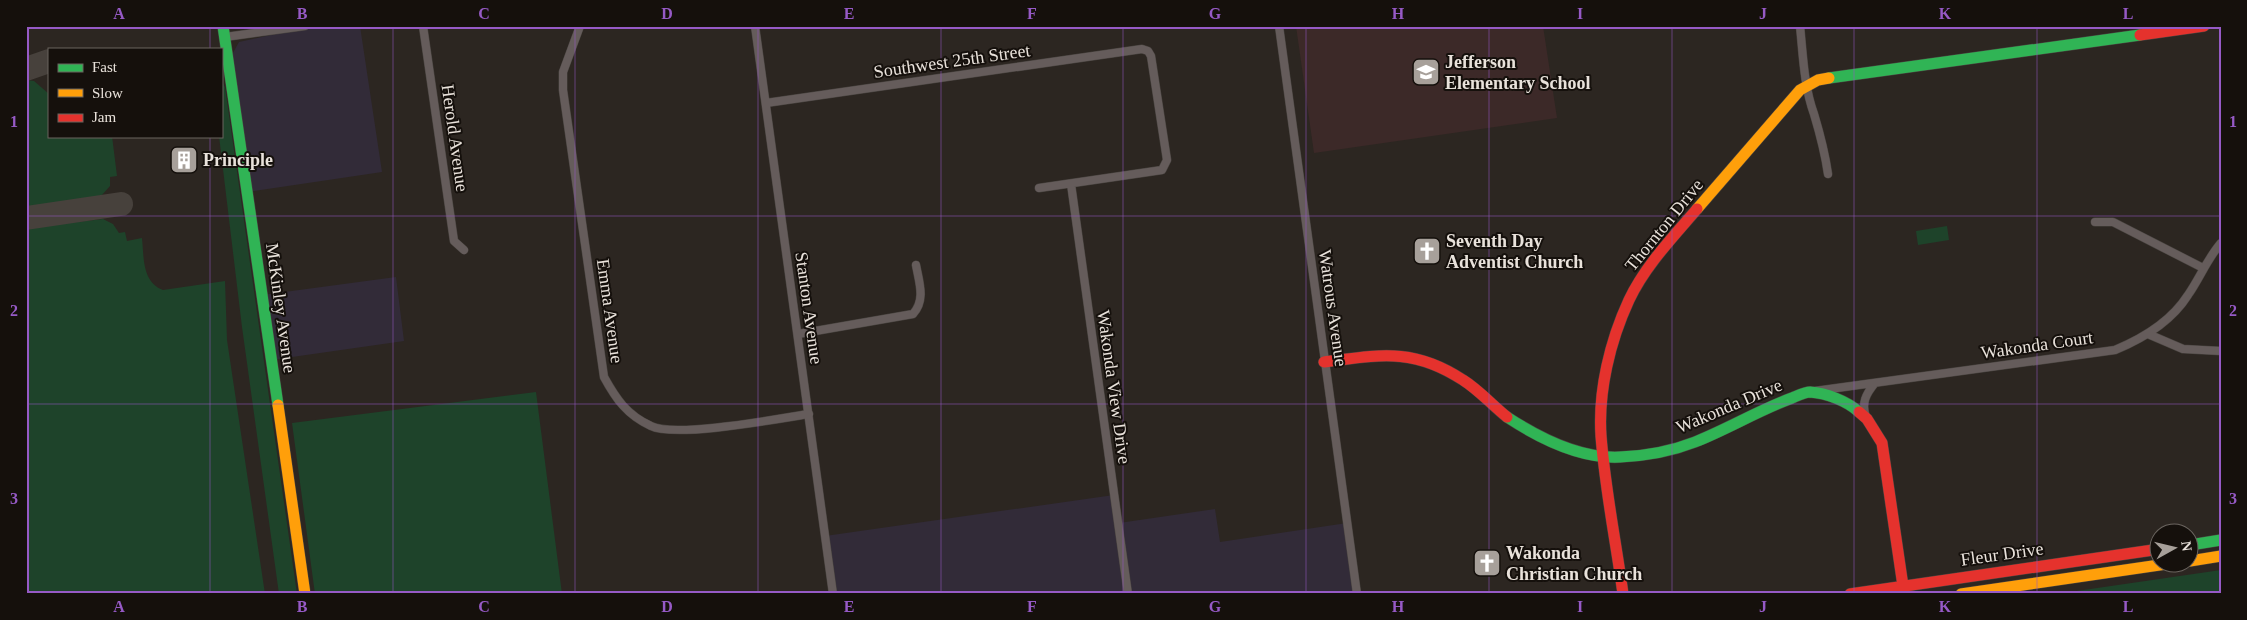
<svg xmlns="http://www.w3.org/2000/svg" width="2247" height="620" font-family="Georgia,serif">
<rect width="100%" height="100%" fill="#2c2621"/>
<path fill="#322b38" d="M 311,26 L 360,26 L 382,172 L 247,192 L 228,62 L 239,42 Z
M 396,277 L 404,341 L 271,360 L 262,295 Z
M 1114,495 L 1119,523 L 1215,509 L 1220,542 L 1347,523 L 1357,594 L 833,594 L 825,536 Z"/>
<path fill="#3c2928" d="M 1296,26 L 1543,26 L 1557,118 L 1314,153 Z"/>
<path fill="#1e432a" d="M 26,80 L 34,81 L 49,94 L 49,136 L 112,136 L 117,176 L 110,177 L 110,186 L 101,196 L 26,207 Z
M 221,80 L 225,87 L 297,594 L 279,594 L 242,327 L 219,136 L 221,136 Z
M 103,219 L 113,224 L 119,233 L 125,232 L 127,241 L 142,238 C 144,258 142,282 163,290 L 225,281 L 227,340 L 265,594 L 26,594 L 26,228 Z
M 1947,226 L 1949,240 L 1918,245 L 1916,231 Z
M 536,392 L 562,594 L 315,594 L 292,423 Z
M 2221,570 L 2221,594 L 2056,594 Z"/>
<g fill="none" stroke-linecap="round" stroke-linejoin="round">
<path stroke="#47413c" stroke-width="24" d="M 26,69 L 49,61
M 26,218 L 121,204"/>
<g stroke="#494440" stroke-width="9">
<path id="street" d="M 423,26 L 454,241 L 464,250
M 580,26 L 563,72 L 563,90 L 604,377 C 616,399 627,415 651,426 C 675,438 777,419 809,414
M 755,26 L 833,594
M 1279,26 L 1357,594
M 1800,26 C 1803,55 1804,87 1814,114 C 1820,134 1825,153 1828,174
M 225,37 L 305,26
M 766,103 L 1142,49 L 1148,51 L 1151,56 L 1167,160 L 1162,170 L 1039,188
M 1071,184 L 1128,594
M 2095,222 L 2113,222 L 2203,268
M 798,334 L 913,314 C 926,300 919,282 916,265
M 2148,334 L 2183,349 L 2221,351
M 1815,391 L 2115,350 C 2144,338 2171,322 2188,295 C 2200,278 2207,259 2221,243
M 1866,417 C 1861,403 1866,394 1875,383"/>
</g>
<g stroke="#494440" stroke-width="12">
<path id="fast" d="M 223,26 L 278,405
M 1829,78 L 2140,35
M 1507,417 C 1539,438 1581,459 1620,457 C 1645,456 1672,451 1695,442 C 1728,429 1759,410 1792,398 C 1797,396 1805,392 1810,392 C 1826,393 1847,401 1859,412
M 2190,545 L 2221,540"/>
</g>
<g stroke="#494440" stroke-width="12">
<path id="slow" d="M 1697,209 L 1800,90 L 1818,80 L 1829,78
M 278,405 L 305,594
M 2190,561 L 2221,556
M 1961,594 L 2180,562"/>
</g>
<g stroke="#494440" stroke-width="12">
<path id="jam" d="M 2140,35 L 2204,26
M 1324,362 C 1379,355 1413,347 1463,380 C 1479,390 1492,405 1507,417
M 1859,412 L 1867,419 L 1882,443 L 1903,586 L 1896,594
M 1623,594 C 1616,542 1605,489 1601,436 C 1598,391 1610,341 1629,300 C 1645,266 1673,237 1697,209
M 1850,594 L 2160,549"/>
</g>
<use href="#street" stroke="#655c5b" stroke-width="8"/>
<use href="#fast" stroke="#30b455" stroke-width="11"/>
<use href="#slow" stroke="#ff9f0a" stroke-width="11"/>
<use href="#jam" stroke="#e5322d" stroke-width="11"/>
</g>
<path fill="none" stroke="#965ac6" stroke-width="1" stroke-opacity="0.55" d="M 210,26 L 210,49M 393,26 L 393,594M 575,26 L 575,594M 758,26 L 758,594M 941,26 L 941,594M 1123,26 L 1123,594M 1306,26 L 1306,594M 1489,26 L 1489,594M 1672,26 L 1672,594M 1854,26 L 1854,594M 2037,26 L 2037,594M 210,136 L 210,594M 26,216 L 2221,216M 26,404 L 2221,404"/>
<defs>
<g id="school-square" transform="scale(1.4375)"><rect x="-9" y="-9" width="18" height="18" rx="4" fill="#a7a09a" stroke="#15100c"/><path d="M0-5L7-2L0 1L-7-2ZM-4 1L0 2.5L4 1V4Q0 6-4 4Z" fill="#fff"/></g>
<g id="building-square" transform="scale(1.4375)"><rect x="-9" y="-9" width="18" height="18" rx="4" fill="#a7a09a" stroke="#15100c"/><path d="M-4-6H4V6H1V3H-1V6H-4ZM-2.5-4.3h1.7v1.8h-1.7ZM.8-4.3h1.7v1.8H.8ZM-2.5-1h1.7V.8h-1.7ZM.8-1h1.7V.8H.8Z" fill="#fff"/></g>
<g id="church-square" transform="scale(1.4375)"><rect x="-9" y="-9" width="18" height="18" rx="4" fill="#a7a09a" stroke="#15100c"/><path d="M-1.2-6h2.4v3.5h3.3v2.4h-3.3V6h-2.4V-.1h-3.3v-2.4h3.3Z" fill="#fff"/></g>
</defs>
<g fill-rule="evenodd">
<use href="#school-square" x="1426" y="72"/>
<use href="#building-square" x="184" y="160"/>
<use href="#church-square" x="1427" y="251"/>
<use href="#church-square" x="1487" y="563"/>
</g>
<g text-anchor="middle" stroke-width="4" stroke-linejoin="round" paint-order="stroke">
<g font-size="18" fill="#e9e2db" stroke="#15100c">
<text transform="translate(952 61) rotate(-8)" y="6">Southwest 25th Street</text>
<text transform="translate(455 138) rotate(82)" y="6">Herold Avenue</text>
<text transform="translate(1664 225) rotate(-51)" y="6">Thornton Drive</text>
<text transform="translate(281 308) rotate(82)" y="6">McKinley Avenue</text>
<text transform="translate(809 308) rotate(82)" y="6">Stanton Avenue</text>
<text transform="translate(1333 308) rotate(82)" y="6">Watrous Avenue</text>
<text transform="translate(610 311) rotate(82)" y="6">Emma Avenue</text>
<text transform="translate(2037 345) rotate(-8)" y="6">Wakonda Court</text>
<text transform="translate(1114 387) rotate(82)" y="6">Wakonda View Drive</text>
<text transform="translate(1729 406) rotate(-23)" y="6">Wakonda Drive</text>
<text transform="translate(2002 554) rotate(-8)" y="6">Fleur Drive</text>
</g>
<g font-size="18" font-weight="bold" fill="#e9e2db" stroke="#15100c" text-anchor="start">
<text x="1445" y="68">Jefferson<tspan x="1445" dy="21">Elementary School</tspan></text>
<text x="203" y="166">Principle</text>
<text x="1446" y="247">Seventh Day<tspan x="1446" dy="21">Adventist Church</tspan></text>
<text x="1506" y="559">Wakonda<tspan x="1506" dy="21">Christian Church</tspan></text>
</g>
</g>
<rect width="2247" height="620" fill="none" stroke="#15100c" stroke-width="55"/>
<rect x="48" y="48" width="175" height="90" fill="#15100c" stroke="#6a645f"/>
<rect x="58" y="64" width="25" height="8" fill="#30b455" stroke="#6a645f"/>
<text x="92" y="72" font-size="15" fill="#e9e2db">Fast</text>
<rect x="58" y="89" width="25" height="8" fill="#ff9f0a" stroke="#6a645f"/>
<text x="92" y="98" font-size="15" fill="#e9e2db">Slow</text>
<rect x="58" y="114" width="25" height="8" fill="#e5322d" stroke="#6a645f"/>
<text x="92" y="122" font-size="15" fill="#e9e2db">Jam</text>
<g transform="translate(2174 548) rotate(82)"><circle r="24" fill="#15100c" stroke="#6a645f"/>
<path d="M0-4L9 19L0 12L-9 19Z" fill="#a7a09a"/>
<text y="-8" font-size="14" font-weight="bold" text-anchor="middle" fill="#e9e2db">N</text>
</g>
<rect x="28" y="28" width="2192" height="564" fill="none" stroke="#965ac6" stroke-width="2"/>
<g font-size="16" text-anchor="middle" font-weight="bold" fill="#965ac6">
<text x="119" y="19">A</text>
<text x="302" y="19">B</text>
<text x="484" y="19">C</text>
<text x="667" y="19">D</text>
<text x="849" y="19">E</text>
<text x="1032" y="19">F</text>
<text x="1215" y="19">G</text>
<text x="1398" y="19">H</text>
<text x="1580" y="19">I</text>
<text x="1763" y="19">J</text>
<text x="1945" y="19">K</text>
<text x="2128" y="19">L</text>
<text x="14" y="127">1</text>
<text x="2233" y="127">1</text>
<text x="14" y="316">2</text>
<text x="2233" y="316">2</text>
<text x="14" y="504">3</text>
<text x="2233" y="504">3</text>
<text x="119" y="612">A</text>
<text x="302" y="612">B</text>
<text x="484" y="612">C</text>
<text x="667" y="612">D</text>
<text x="849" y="612">E</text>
<text x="1032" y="612">F</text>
<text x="1215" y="612">G</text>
<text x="1398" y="612">H</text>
<text x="1580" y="612">I</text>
<text x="1763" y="612">J</text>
<text x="1945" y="612">K</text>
<text x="2128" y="612">L</text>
</g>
</svg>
